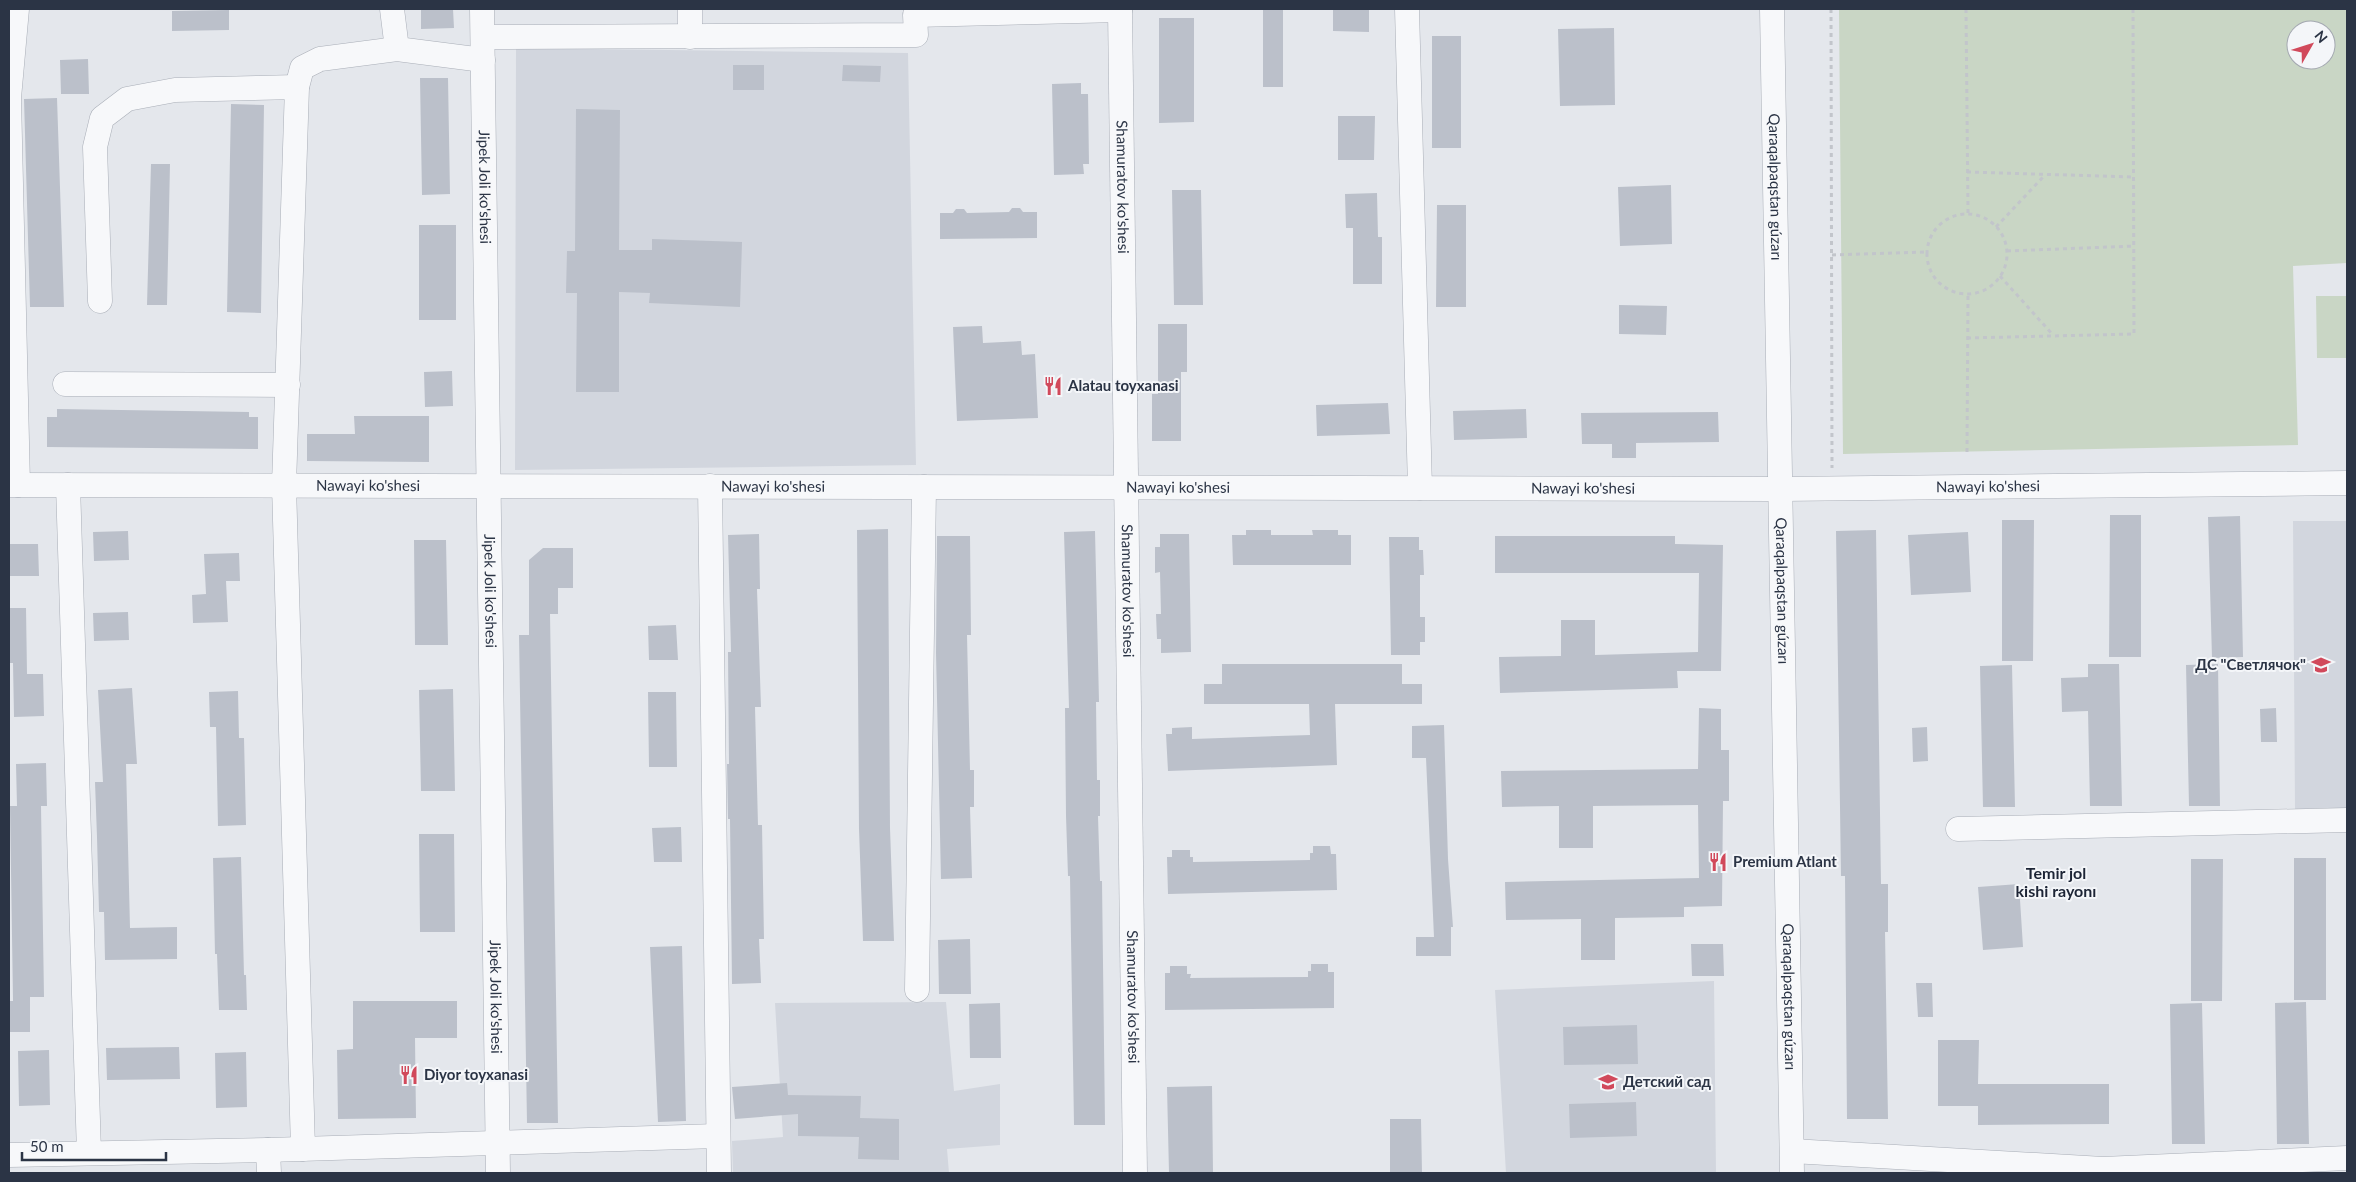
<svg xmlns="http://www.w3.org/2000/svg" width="2356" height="1182" font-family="Lato,sans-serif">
<rect width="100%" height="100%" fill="#e4e7ec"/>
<path fill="#d2d6de" d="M 516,48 L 908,53 L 916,465 L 515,470 Z
M 2293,521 L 2347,521 L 2347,808 L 2295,809 Z
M 1714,981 L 1716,1173 L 1506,1173 L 1495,990 Z
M 946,1002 L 954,1091 L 1000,1084 L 1000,1145 L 947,1149 L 949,1173 L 733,1173 L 732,1141 L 783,1137 L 775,1003 Z"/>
<path fill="#c9d6c5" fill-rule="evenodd" d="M 1839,9 L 2347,9 L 2347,263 L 2293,266 L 2298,445 L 1843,454 ZM 2296,30 L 2326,30 L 2326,60 L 2296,60 Z
M 2316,296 L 2347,296 L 2347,358 L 2317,358 Z"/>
<path fill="#bbc0ca" d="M 421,9 L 453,9 L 454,28 L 421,29 Z
M 1263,9 L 1283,9 L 1283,87 L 1263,87 Z
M 1333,9 L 1369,9 L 1369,32 L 1333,31 Z
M 229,10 L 229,30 L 172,31 L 172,11 Z
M 1159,18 L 1194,18 L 1194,122 L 1159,123 Z
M 1614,28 L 1615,105 L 1560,106 L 1558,29 Z
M 1432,36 L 1461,36 L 1461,148 L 1432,148 Z
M 88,59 L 89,94 L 61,94 L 60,60 Z
M 733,65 L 764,65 L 764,90 L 733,90 Z
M 843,65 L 881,66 L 880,82 L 842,81 Z
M 420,78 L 448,78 L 450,194 L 422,195 Z
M 1081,83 L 1081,94 L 1088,94 L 1089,164 L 1083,164 L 1084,174 L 1054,175 L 1052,84 Z
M 57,98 L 64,307 L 30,307 L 24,99 Z
M 231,104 L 264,105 L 261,313 L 227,312 Z
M 576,109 L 620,110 L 619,250 L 652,250 L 652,239 L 742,242 L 740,307 L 649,303 L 650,293 L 619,292 L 619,392 L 576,392 L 577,293 L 566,293 L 567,251 L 575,251 Z
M 1338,116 L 1375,116 L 1374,160 L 1338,160 Z
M 151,164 L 170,164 L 167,305 L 147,305 Z
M 1671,185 L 1672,244 L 1620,246 L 1618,187 Z
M 1172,190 L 1201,190 L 1203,305 L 1174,305 Z
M 1377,193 L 1378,237 L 1382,237 L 1382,284 L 1353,284 L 1353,228 L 1346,228 L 1345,194 Z
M 1437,205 L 1466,205 L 1466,307 L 1436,307 Z
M 1012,208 L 1020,208 L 1023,212 L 1037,212 L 1037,238 L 940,239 L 940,213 L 953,213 L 956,209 L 964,209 L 967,213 L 1009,212 Z
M 419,225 L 456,225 L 456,320 L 419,320 Z
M 1619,305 L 1667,306 L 1666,335 L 1619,334 Z
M 1158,324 L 1187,324 L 1187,372 L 1181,372 L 1181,441 L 1152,441 L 1152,394 L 1158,394 Z
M 982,326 L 983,343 L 1021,341 L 1022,355 L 1035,354 L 1038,418 L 957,421 L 953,327 Z
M 452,371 L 453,406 L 425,407 L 424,372 Z
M 1388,403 L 1390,434 L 1317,436 L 1316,405 Z
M 57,409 L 249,412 L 249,417 L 258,417 L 258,449 L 47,447 L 47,417 L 57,417 Z
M 1526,409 L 1527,438 L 1454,440 L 1453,411 Z
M 1718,412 L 1719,442 L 1636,443 L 1636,458 L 1612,458 L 1612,444 L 1582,444 L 1581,413 Z
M 354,416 L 429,416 L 429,462 L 307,461 L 307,434 L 355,434 Z
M 2110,515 L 2141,515 L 2141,657 L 2109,657 Z
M 2240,516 L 2243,657 L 2212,658 L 2208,517 Z
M 2002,520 L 2034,520 L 2033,661 L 2002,661 Z
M 888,529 L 890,828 L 894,941 L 863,941 L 859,829 L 857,530 Z
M 1246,530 L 1271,530 L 1271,535 L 1313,535 L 1312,530 L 1338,530 L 1338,535 L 1351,535 L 1351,565 L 1233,565 L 1232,535 L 1246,535 Z
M 1876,530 L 1881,884 L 1888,884 L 1888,932 L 1885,932 L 1888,1119 L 1847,1119 L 1845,876 L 1841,876 L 1836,531 Z
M 128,531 L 129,560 L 94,561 L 93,532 Z
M 1095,531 L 1099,702 L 1096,702 L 1097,780 L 1100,780 L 1100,816 L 1098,816 L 1100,881 L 1102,881 L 1105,1125 L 1074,1125 L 1070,876 L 1068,876 L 1066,816 L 1065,708 L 1069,708 L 1064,532 Z
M 1968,532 L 1971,592 L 1911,595 L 1908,535 Z
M 759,534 L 760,589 L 757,589 L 761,707 L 755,707 L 758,825 L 762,825 L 764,939 L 759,939 L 761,983 L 732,984 L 730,819 L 728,819 L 727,764 L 729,764 L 728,652 L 731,652 L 728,535 Z
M 1160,534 L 1189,534 L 1191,652 L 1161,653 L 1161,639 L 1157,639 L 1156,614 L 1161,614 L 1160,572 L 1155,573 L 1155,547 L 1160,547 Z
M 937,536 L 970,536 L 971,635 L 967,635 L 970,770 L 974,770 L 974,807 L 970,807 L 972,878 L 941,879 L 936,653 Z
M 1495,536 L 1675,536 L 1675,544 L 1723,545 L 1721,671 L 1677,671 L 1678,688 L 1500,693 L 1499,657 L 1561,656 L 1561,620 L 1595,620 L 1595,655 L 1698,652 L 1699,573 L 1495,573 Z
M 1389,537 L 1419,537 L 1419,550 L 1423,550 L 1424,575 L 1420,575 L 1420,617 L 1425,617 L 1425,642 L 1420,642 L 1420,655 L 1391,655 Z
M 414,540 L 446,540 L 448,645 L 415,645 Z
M 9,544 L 38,544 L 39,576 L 9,576 Z
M 543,548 L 573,548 L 573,588 L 558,588 L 558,614 L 550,614 L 558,1123 L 527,1123 L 519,635 L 529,635 L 529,560 Z
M 239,553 L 240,581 L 226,581 L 228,622 L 193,623 L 192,595 L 206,594 L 204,554 Z
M 9,608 L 26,608 L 27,674 L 43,674 L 44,716 L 14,717 L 13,663 L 9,663 Z
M 128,612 L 129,640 L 94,641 L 93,613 Z
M 676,625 L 678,660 L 649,660 L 648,626 Z
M 1222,664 L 1402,664 L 1402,684 L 1422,684 L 1422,704 L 1335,704 L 1337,765 L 1168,771 L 1166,734 L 1172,734 L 1172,728 L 1192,727 L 1192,739 L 1310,735 L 1309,704 L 1204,704 L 1204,684 L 1222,684 Z
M 2088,664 L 2119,664 L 2122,806 L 2090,806 L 2088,711 L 2062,712 L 2061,678 L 2088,677 Z
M 2218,664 L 2220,806 L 2189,806 L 2186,665 Z
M 2012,665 L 2015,807 L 1983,807 L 1980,666 Z
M 132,688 L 137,764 L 126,764 L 130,928 L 177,927 L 177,959 L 105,960 L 104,912 L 99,912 L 97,837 L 95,782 L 103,782 L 98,690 Z
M 453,689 L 455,791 L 421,791 L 419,690 Z
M 238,691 L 239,738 L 244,738 L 246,825 L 218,826 L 216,727 L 210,727 L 209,692 Z
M 648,692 L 676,692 L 677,767 L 649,767 Z
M 1699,708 L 1721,709 L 1721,750 L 1729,750 L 1729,801 L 1723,801 L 1722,906 L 1684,907 L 1684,917 L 1615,918 L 1615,960 L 1581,960 L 1581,919 L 1506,920 L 1505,882 L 1699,878 L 1698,805 L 1593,806 L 1593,848 L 1559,848 L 1559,806 L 1502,807 L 1501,771 L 1698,769 Z
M 2276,708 L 2277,742 L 2261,742 L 2260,709 Z
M 1444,725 L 1448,859 L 1453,927 L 1451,927 L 1451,956 L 1416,956 L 1416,937 L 1434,937 L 1426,758 L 1412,758 L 1412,726 Z
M 1927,727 L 1928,761 L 1913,762 L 1912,728 Z
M 46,763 L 47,806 L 41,806 L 44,997 L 30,997 L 30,1032 L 9,1032 L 9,1001 L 13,1001 L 10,806 L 17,806 L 16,764 Z
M 681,827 L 682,862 L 654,862 L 652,828 Z
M 419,834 L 454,834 L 455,932 L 420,932 Z
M 1313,846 L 1330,846 L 1331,854 L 1336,854 L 1337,890 L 1168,894 L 1167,857 L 1172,857 L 1172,850 L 1190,850 L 1190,857 L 1193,857 L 1193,862 L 1310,860 L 1310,853 L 1313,853 Z
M 241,857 L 244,975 L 246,975 L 247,1010 L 219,1010 L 217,954 L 215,954 L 213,858 Z
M 2294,858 L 2326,858 L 2326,1000 L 2294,1000 Z
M 2191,859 L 2223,859 L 2222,1001 L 2191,1001 Z
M 2019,884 L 2023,947 L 1983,950 L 1978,887 Z
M 970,939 L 971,994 L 939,994 L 938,940 Z
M 1691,944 L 1723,944 L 1724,976 L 1692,976 Z
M 682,946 L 686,1121 L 658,1122 L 650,947 Z
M 1311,964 L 1328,964 L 1328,972 L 1334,972 L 1334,1008 L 1165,1010 L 1165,973 L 1170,973 L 1170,966 L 1187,966 L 1187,974 L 1191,974 L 1190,978 L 1308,977 L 1308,971 L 1311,971 Z
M 1916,983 L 1932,983 L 1933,1017 L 1918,1017 Z
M 353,1001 L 457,1001 L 457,1038 L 415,1038 L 416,1118 L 338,1119 L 337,1050 L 353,1049 Z
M 2306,1002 L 2309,1144 L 2277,1144 L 2275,1003 Z
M 1000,1003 L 1001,1058 L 970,1058 L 969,1004 Z
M 2202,1003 L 2205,1144 L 2172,1144 L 2170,1004 Z
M 1637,1025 L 1638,1064 L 1564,1065 L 1563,1027 Z
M 1938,1040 L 1979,1040 L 1978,1084 L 2109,1084 L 2109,1124 L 1978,1125 L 1978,1106 L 1938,1106 Z
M 179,1047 L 180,1079 L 107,1080 L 106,1048 Z
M 49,1050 L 50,1105 L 19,1106 L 18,1051 Z
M 246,1052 L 247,1107 L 216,1108 L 215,1053 Z
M 787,1083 L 788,1095 L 861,1096 L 860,1118 L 899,1119 L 899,1160 L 858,1159 L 859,1137 L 798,1136 L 798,1114 L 735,1119 L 732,1087 Z
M 1212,1086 L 1213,1173 L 1169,1173 L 1167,1087 Z
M 1636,1102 L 1637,1136 L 1570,1138 L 1569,1104 Z
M 1390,1119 L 1421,1119 L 1422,1173 L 1390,1173 Z"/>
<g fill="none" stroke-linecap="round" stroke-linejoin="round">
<g stroke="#a9aeb7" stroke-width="25">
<g id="minor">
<path d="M 17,9 L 9,98 L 18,485"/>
<path d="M 392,9 L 397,49 L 483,60"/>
<path id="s1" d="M 482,9 L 498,1173"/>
<path d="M 690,9 L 690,37"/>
<path id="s2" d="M 1120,9 L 1135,1173"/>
<path d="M 1407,9 L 1420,488"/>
<path id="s3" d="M 1772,9 L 1792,1173"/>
<path d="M 483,37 L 916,35 L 915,15 L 1120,10"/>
<path d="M 100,301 L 95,147 L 102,118 L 127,99 L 175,90 L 297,87"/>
<path d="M 65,384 L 288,385"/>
<path id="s4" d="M 9,485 L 1781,489 L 2347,483"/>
<path d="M 68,485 L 89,1153"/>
<path d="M 710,486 L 719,1173"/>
<path d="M 1958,829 L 2347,820"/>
<path d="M 917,990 L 924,487"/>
<path d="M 303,1149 L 284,485 L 297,87 L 302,68 L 320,59 L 397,49"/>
<path d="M 268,1150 L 269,1173"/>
<path d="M 1792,1151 L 2103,1169 L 2347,1158"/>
<path d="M 9,1155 L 268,1150 L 717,1136"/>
</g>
</g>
<path stroke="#c2c5cb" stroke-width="3" stroke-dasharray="4 4" stroke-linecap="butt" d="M 1831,9 L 1832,468
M 1966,9 L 1968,213
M 1967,172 L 2134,177
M1927 254a40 40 0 1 1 80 0a40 40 0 1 1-80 0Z
M 1996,227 L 2044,176
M 2007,251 L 2135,246
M 1832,255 L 1927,252
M 2000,276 L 2053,335
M 1967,338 L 2134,334 L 2133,9
M 1967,452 L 1968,294"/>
<use href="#minor" stroke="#f7f8fa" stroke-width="24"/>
</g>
<defs>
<g id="restaurant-bare" transform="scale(1.5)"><path d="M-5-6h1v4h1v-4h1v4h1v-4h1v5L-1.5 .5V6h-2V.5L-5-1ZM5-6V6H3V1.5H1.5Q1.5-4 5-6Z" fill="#d1495b" stroke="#f4f6f9" stroke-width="2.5" paint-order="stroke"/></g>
<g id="school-bare" transform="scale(1.5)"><path d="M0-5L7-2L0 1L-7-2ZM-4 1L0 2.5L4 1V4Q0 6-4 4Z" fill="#d1495b" stroke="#f4f6f9" stroke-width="2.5" paint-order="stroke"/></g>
</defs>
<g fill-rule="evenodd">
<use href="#restaurant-bare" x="1053" y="386"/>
<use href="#school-bare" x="2321" y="665"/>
<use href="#restaurant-bare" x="1718" y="862"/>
<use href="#restaurant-bare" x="409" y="1075"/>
<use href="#school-bare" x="1608" y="1082"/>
</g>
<g text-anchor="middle" stroke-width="4" stroke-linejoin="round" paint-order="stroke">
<g font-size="15" fill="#2b3445" stroke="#f4f6f9">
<text dy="5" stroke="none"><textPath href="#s1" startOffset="178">Jipek Joli ko'shesi</textPath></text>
<text dy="5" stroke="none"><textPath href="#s2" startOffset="178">Shamuratov ko'shesi</textPath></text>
<text dy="5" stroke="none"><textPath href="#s3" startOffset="178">Qaraqalpaqstan gúzarı</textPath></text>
<text dy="5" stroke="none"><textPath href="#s4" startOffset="359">Nawayi ko'shesi</textPath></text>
<text dy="5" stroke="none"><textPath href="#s4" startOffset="764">Nawayi ko'shesi</textPath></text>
<text dy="5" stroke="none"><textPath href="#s4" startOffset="1169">Nawayi ko'shesi</textPath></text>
<text dy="5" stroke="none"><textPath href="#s4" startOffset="1979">Nawayi ko'shesi</textPath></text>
<text dy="5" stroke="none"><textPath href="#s4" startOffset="1574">Nawayi ko'shesi</textPath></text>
<text dy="5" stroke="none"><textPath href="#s1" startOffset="582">Jipek Joli ko'shesi</textPath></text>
<text dy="5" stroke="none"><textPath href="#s2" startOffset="582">Shamuratov ko'shesi</textPath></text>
<text dy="5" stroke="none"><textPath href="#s3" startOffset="582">Qaraqalpaqstan gúzarı</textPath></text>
<text dy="5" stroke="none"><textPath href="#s1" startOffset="988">Jipek Joli ko'shesi</textPath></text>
<text dy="5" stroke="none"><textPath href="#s2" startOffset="988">Shamuratov ko'shesi</textPath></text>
<text dy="5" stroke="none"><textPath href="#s3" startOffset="988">Qaraqalpaqstan gúzarı</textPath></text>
</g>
<g font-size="15" font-weight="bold" fill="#2b3445" stroke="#f4f6f9" text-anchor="start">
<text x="1068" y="391">Alatau toyxanasi</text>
<text x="2306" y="670" text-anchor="end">ДС "Светлячок"</text>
<text x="1733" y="867">Premium Atlant</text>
<text x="424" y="1080">Diyor toyxanasi</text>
<text x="1623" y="1087">Детский сад</text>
</g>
<g font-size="16" font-weight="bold" fill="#1d2536" stroke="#f4f6f9">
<text x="2056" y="879">Temir jol<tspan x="2056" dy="18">kishi rayonı</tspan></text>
</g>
</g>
<rect width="2356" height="1182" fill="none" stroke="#2b3445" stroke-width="20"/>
<g transform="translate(2311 45) rotate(51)"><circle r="24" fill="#f4f6f9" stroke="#a4a8b1"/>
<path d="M0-4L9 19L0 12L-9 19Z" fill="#d1495b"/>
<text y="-8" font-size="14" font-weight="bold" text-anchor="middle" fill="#2b3445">N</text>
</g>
<path d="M22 1152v8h144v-8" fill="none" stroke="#2b3445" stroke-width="2.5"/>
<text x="30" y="1152" font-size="15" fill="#2b3445" stroke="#f4f6f9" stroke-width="4" paint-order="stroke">50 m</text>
</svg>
